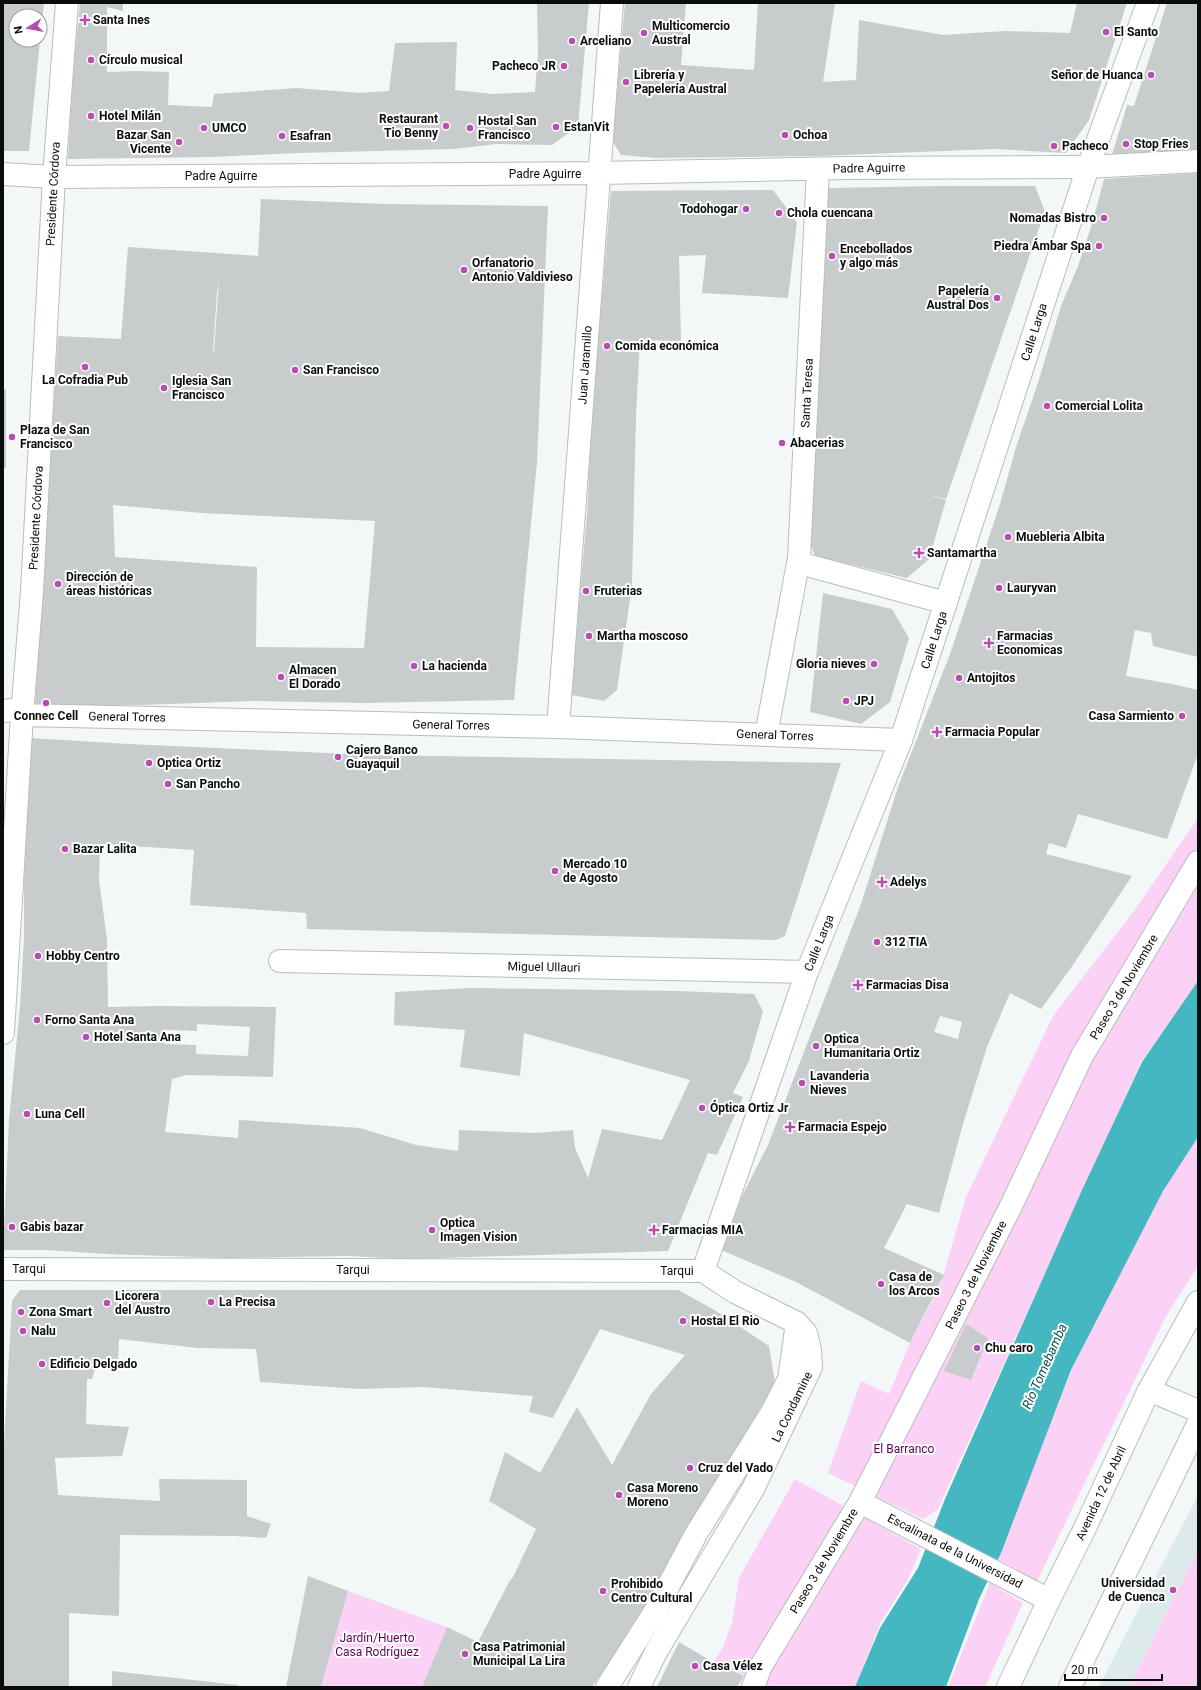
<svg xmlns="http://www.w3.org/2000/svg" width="1201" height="1690" font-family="Roboto,sans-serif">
<rect width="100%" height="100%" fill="#f3f7f8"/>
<path fill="#ddeaeb" d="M 1198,1495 L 1198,1687 L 1100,1687 L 1099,1686 Z"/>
<path fill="#fbd1f6" d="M 1198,818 L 1198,984 L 1141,1062 L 938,1509 L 923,1519 L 828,1473 L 861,1381 L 889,1394 L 910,1343 L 941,1283 L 966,1197 L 1053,1016 L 1134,911 Z
M 1198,1135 L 1198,1266 L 1166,1316 L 1037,1581 L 997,1559 L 1072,1369 L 1160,1189 Z
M 795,1479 L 921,1549 L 907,1581 L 881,1622 L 855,1687 L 751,1687 L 754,1679 L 713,1662 L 722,1649 L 732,1623 L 739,1578 Z
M 1198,1549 L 1198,1687 L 1129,1687 Z
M 990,1583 L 1023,1603 L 985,1687 L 948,1687 Z
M 348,1591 L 447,1627 L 422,1687 L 321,1687 Z"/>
<path fill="#45b7c0" d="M 1198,981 L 1198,1137 L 1163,1191 L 1071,1370 L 1001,1553 L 979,1599 L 946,1687 L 855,1687 L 880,1628 L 918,1568 L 945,1499 L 1082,1190 L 1142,1062 Z"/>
<path fill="#c8cccc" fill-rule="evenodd" d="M 3,3 L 44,3 L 41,31 L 40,16 L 16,16 L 16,40 L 40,40 L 29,151 L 3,151 Z
M 80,3 L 123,3 L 123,11 L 107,7 L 107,72 L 138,71 L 169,72 L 168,105 L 212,107 L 214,94 L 297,88 L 360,93 L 389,91 L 395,43 L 457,42 L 455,90 L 492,94 L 535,92 L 538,53 L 537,3 L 589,3 L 578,126 L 552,145 L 496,144 L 454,149 L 299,153 L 211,157 L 68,159 L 73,74 Z
M 625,3 L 686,3 L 681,65 L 754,70 L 758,3 L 835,3 L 823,82 L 856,80 L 859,20 L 943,35 L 1005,31 L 1070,33 L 1077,3 L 1127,3 L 1089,120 L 1066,153 L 994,149 L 819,156 L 655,158 L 621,155 L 613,142 L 614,124 Z
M 1167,3 L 1198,3 L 1198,154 L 1112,155 L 1127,105 L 1134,106 Z
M 1198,173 L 1198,657 L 1153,646 L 1151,633 L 1135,630 L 1126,676 L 1172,684 L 1198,690 L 1198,754 L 1167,839 L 1078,814 L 1066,848 L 1049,843 L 1046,854 L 1132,876 L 1073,965 L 1041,1009 L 1010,993 L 987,1047 L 963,1124 L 939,1213 L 907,1204 L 884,1248 L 944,1275 L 910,1343 L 796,1282 L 721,1250 L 743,1194 L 768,1145 L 822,1005 L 861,904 L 898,787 L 950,654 L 1000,504 L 1017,444 L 1037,386 L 1061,306 L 1078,266 L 1092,224 L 1104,179 ZM 940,1016 L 962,1022 L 958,1039 L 934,1032 Z
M 940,186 L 1035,186 L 1045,211 L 946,499 L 925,494 L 946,500 L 929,559 L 907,578 L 815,556 L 806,533 L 828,188 Z
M 773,190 L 797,222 L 788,298 L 702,293 L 706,255 L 679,256 L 681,341 L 640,340 L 636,415 L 632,585 L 617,690 L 604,701 L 571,695 L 587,515 L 592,414 L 611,191 Z
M 261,199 L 385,204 L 548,206 L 537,462 L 514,700 L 364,703 L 254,701 L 139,705 L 35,705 L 58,336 L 121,339 L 128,247 L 258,256 ZM 219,280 L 214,351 L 213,351 L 217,293 ZM 113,505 L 202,513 L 375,521 L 364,648 L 256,647 L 257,567 L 115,557 Z
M 3,389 L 6,389 L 6,468 L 3,468 Z
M 823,593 L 892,609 L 909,638 L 890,702 L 861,724 L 810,712 Z
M 30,738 L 129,744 L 373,755 L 841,763 L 785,936 L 776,940 L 307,929 L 306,913 L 190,905 L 194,850 L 100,844 L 99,880 L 107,939 L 108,1007 L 157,1006 L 276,1007 L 273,1077 L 187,1075 L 172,1079 L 165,1132 L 238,1138 L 239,1120 L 360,1128 L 416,1145 L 458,1151 L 459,1130 L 535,1133 L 573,1130 L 575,1148 L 588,1178 L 602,1129 L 662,1140 L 690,1080 L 524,1033 L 520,1076 L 460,1067 L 465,1030 L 394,1025 L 395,992 L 469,988 L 679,991 L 754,994 L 763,1011 L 749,1061 L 733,1093 L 743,1097 L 717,1155 L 708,1153 L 668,1251 L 407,1259 L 349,1256 L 228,1258 L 105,1254 L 47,1250 L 3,1250 L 9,1120 L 20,1006 L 24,937 L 24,884 ZM 197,1024 L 250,1027 L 248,1056 L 196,1054 L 196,1045 L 164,1044 L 165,1030 L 197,1031 Z
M 20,1290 L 678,1290 L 713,1309 L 769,1346 L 775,1383 L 696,1518 L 655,1597 L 592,1687 L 422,1687 L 447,1627 L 478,1642 L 509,1582 L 513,1577 L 536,1529 L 489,1501 L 505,1452 L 540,1473 L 577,1407 L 612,1465 L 651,1394 L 685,1355 L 600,1329 L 553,1418 L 529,1412 L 533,1396 L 423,1387 L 359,1389 L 260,1382 L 256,1349 L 198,1348 L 119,1339 L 118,1362 L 97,1363 L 92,1379 L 87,1379 L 86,1424 L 129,1427 L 122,1456 L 55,1458 L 58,1495 L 160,1501 L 159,1479 L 247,1480 L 247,1516 L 271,1524 L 266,1538 L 236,1536 L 120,1535 L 119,1616 L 69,1613 L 69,1687 L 3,1687 L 3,1461 L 12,1301 Z
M 966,1324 L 988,1338 L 971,1380 L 944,1371 Z
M 308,1576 L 348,1591 L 321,1687 L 286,1687 Z
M 679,1642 L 713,1662 L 744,1676 L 737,1687 L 657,1687 Z
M 112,1671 L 238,1685 L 238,1687 L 112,1687 Z"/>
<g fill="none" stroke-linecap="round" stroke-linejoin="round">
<g stroke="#b8bdbd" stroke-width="24">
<path id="pedestrian" d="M 1088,167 L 1198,161
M 3,174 L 54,177
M 766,735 L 799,558
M 860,1502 L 1049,1600
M 607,1687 L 654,1613 L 696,1534 L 772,1412 L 789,1379 L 797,1323
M 753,1687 L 761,1666 L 860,1502 L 1011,1206 L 1082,1056 L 1198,862"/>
</g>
<g stroke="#b8bdbd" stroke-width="24">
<path id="minor" d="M 818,169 L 799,558 L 803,564 L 946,603
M 54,177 L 599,173 L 846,168 L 1088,167
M 3,711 L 12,710 L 22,715 L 558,727 L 901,740
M 558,727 L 612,3
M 280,961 L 807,972
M 3,1033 L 22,715 L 32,592 L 54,177 L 67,3
M 3,1269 L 703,1271"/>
</g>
<g stroke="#b8bdbd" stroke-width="24">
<path id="tertiary" d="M 639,1687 L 656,1652 L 753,1489 L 811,1367 L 810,1350 L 806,1333 L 797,1323 L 735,1292 L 703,1271 L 807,972 L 901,740 L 1088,167 L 1148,3"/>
</g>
<g stroke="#b8bdbd" stroke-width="24">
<path id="secondary" d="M 1149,1390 L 1198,1411
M 1008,1687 L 1049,1600 L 1085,1528 L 1149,1390 L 1198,1302
M 1070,1687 L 1198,1424"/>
</g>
<use href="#pedestrian" stroke="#fff" stroke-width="22"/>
<use href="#minor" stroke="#fff" stroke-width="22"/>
<use href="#tertiary" stroke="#fff" stroke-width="22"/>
<use href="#secondary" stroke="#fff" stroke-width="22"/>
</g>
<g fill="#b64db0" stroke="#fff" stroke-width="1.5">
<path d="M83 14h4v4h4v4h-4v4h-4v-4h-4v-4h4z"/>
<circle cx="1106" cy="32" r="4"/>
<circle cx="644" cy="33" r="4"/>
<circle cx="572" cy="41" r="4"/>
<circle cx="91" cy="60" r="4"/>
<circle cx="564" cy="66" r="4"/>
<circle cx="1151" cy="75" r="4"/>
<circle cx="626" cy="82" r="4"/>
<circle cx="91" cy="116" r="4"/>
<circle cx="446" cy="126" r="4"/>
<circle cx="556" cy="127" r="4"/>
<circle cx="204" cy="128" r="4"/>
<circle cx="470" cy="128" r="4"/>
<circle cx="785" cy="135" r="4"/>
<circle cx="282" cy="136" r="4"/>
<circle cx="179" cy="142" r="4"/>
<circle cx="1126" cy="144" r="4"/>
<circle cx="1054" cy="146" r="4"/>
<circle cx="746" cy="209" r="4"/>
<circle cx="779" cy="213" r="4"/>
<circle cx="1104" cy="218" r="4"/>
<circle cx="1099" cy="246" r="4"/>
<circle cx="832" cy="256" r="4"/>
<circle cx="464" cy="270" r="4"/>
<circle cx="997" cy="298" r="4"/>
<circle cx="607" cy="346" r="4"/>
<circle cx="85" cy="367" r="4"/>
<circle cx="295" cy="370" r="4"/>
<circle cx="164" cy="388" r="4"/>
<circle cx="1047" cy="406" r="4"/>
<circle cx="12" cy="437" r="4"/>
<circle cx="782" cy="443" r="4"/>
<circle cx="1008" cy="537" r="4"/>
<path d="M917 547h4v4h4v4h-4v4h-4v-4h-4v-4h4z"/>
<circle cx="58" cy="584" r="4"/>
<circle cx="999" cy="588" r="4"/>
<circle cx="586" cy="591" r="4"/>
<circle cx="589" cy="636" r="4"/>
<path d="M987 637h4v4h4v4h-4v4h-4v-4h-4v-4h4z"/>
<circle cx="874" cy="664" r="4"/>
<circle cx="414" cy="666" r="4"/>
<circle cx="281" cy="677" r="4"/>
<circle cx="959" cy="678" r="4"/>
<circle cx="846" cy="701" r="4"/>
<circle cx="46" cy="703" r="4"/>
<circle cx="1182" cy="716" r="4"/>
<path d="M935 726h4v4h4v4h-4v4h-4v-4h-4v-4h4z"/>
<circle cx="338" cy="757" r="4"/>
<circle cx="149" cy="763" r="4"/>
<circle cx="168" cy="784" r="4"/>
<circle cx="65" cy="849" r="4"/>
<circle cx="555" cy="871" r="4"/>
<path d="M880 876h4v4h4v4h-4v4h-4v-4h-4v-4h4z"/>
<circle cx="877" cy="942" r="4"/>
<circle cx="38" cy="956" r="4"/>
<path d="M856 979h4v4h4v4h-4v4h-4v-4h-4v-4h4z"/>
<circle cx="37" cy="1020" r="4"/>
<circle cx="86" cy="1037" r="4"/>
<circle cx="816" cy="1046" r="4"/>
<circle cx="802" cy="1083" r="4"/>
<circle cx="702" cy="1108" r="4"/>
<circle cx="27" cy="1114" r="4"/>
<path d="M788 1121h4v4h4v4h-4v4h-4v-4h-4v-4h4z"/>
<circle cx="12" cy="1227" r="4"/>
<circle cx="432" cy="1230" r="4"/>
<path d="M652 1224h4v4h4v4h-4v4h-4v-4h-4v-4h4z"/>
<circle cx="881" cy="1284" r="4"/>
<circle cx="211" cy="1302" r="4"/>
<circle cx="107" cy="1303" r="4"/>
<circle cx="21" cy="1312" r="4"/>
<circle cx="683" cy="1321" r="4"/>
<circle cx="23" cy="1331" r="4"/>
<circle cx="977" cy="1348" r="4"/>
<circle cx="42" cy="1364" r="4"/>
<circle cx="690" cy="1468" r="4"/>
<circle cx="619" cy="1495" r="4"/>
<circle cx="1173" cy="1590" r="4"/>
<circle cx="603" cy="1591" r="4"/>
<circle cx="465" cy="1654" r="4"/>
<circle cx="695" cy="1666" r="4"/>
</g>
<g text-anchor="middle" stroke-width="4" stroke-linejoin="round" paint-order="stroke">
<g font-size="12" font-weight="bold" fill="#0b0c0d" stroke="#fff" text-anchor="start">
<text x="93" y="24">Santa Ines</text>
<text x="652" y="30">Multicomercio<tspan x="652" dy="14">Austral</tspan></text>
<text x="1114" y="36">El Santo</text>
<text x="580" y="45">Arceliano</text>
<text x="99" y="64">Círculo musical</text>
<text x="556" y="70" text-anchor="end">Pacheco JR</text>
<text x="634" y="79">Librería y<tspan x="634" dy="14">Papelería Austral</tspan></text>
<text x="1143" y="79" text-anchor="end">Señor de Huanca</text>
<text x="99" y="120">Hotel Milán</text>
<text x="438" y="123" text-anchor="end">Restaurant<tspan x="438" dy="14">Tio Benny</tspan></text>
<text x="478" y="125">Hostal San<tspan x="478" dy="14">Francisco</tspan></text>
<text x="564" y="131">EstanVit</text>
<text x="212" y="132">UMCO</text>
<text x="171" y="139" text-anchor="end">Bazar San<tspan x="171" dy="14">Vicente</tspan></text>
<text x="793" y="139">Ochoa</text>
<text x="290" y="140">Esafran</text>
<text x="1134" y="148">Stop Fries</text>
<text x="1062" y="150">Pacheco</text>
<text x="738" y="213" text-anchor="end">Todohogar</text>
<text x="787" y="217">Chola cuencana</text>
<text x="1096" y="222" text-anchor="end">Nomadas Bistro</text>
<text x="1091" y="250" text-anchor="end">Piedra Ámbar Spa</text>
<text x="840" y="253">Encebollados<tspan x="840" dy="14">y algo más</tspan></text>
<text x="472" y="267">Orfanatorio<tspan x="472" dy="14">Antonio Valdivieso</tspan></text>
<text x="989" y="295" text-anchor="end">Papelería<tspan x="989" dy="14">Austral Dos</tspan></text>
<text x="615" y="350">Comida económica</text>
<text x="303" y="374">San Francisco</text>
<text x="85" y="384" text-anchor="middle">La Cofradia Pub</text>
<text x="172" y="385">Iglesia San<tspan x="172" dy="14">Francisco</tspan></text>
<text x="1055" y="410">Comercial Lolita</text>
<text x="20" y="434">Plaza de San<tspan x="20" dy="14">Francisco</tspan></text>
<text x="790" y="447">Abacerias</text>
<text x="1016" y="541">Muebleria Albita</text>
<text x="927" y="557">Santamartha</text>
<text x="66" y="581">Dirección de<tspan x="66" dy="14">áreas históricas</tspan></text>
<text x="1007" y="592">Lauryvan</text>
<text x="594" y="595">Fruterias</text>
<text x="597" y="640">Martha moscoso</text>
<text x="997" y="640">Farmacias<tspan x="997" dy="14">Economicas</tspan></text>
<text x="866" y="668" text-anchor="end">Gloria nieves</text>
<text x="422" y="670">La hacienda</text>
<text x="289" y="674">Almacen<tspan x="289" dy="14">El Dorado</tspan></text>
<text x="967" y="682">Antojitos</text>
<text x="854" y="705">JPJ</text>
<text x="46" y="720" text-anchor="middle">Connec Cell</text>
<text x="1174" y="720" text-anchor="end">Casa Sarmiento</text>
<text x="945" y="736">Farmacia Popular</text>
<text x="346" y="754">Cajero Banco<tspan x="346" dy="14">Guayaquil</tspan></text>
<text x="157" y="767">Optica Ortiz</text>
<text x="176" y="788">San Pancho</text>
<text x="73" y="853">Bazar Lalita</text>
<text x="563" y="868">Mercado 10<tspan x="563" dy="14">de Agosto</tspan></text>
<text x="890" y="886">Adelys</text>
<text x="885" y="946">312 TIA</text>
<text x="46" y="960">Hobby Centro</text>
<text x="866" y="989">Farmacias Disa</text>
<text x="45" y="1024">Forno Santa Ana</text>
<text x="94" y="1041">Hotel Santa Ana</text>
<text x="824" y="1043">Optica<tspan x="824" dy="14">Humanitaria Ortiz</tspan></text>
<text x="810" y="1080">Lavanderia<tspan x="810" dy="14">Nieves</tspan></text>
<text x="710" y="1112">Óptica Ortiz Jr</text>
<text x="35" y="1118">Luna Cell</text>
<text x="798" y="1131">Farmacia Espejo</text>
<text x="440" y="1227">Optica<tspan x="440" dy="14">Imagen Vision</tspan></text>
<text x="20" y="1231">Gabis bazar</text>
<text x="662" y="1234">Farmacias MIA</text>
<text x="889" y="1281">Casa de<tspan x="889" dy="14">los Arcos</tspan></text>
<text x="115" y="1300">Licorera<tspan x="115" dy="14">del Austro</tspan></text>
<text x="219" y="1306">La Precisa</text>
<text x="29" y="1316">Zona Smart</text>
<text x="691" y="1325">Hostal El Rio</text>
<text x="31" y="1335">Nalu</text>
<text x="985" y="1352">Chu caro</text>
<text x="50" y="1368">Edificio Delgado</text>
<text x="698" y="1472">Cruz del Vado</text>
<text x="627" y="1492">Casa Moreno<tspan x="627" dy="14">Moreno</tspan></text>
<text x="1165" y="1587" text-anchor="end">Universidad<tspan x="1165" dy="14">de Cuenca</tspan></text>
<text x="611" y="1588">Prohibido<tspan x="611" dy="14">Centro Cultural</tspan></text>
<text x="473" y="1651">Casa Patrimonial<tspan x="473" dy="14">Municipal La Lira</tspan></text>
<text x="703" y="1670">Casa Vélez</text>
</g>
<g font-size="12" fill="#0b0c0d" stroke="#fff">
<text transform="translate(869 168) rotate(-1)" y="4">Padre Aguirre</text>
<text x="545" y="178">Padre Aguirre</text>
<text x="221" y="180">Padre Aguirre</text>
<text transform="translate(53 194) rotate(-87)" y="4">Presidente Córdova</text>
<text transform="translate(1034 332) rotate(-72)" y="4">Calle Larga</text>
<text transform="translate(585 365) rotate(-86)" y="4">Juan Jaramillo</text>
<text transform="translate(807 393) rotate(-87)" y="4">Santa Teresa</text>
<text transform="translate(36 518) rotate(-87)" y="4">Presidente Córdova</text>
<text transform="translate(934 640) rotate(-72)" y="4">Calle Larga</text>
<text transform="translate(127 717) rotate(1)" y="4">General Torres</text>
<text transform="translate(451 725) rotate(1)" y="4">General Torres</text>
<text transform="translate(775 735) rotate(2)" y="4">General Torres</text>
<text transform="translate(819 943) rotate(-68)" y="4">Calle Larga</text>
<text transform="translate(544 967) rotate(1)" y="4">Miguel Ullauri</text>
<text transform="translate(1124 987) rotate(-59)" y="4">Paseo 3 de Noviembre</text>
<text x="29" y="1273">Tarqui</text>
<text x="353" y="1274">Tarqui</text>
<text x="677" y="1275">Tarqui</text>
<text transform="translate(976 1275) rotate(-63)" y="4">Paseo 3 de Noviembre</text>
<text transform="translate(792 1407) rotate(-64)" y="4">La Condamine</text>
<text transform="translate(1101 1493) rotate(-65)" y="4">Avenida 12 de Abril</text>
<text transform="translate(955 1551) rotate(27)" y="4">Escalinata de la Universidad</text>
<text transform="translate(824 1561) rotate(-59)" y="4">Paseo 3 de Noviembre</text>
</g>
<g font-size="12" fill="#60005d" stroke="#fff">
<text x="904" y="1453">El Barranco</text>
<text x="377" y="1642">Jardín/Huerto<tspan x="377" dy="14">Casa Rodríguez</tspan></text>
</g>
<g font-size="13" font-style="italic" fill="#084e53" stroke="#fff">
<text transform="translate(1044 1366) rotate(-66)" y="5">Río Tomebamba</text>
</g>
</g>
<rect width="1201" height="1690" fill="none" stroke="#0b0c0d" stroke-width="8"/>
<g transform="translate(28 28) rotate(259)"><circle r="19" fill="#ffffff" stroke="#9d9e9e"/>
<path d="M0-3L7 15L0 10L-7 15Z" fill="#b64db0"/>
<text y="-6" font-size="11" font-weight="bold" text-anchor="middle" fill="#0b0c0d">N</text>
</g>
<path d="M1065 1674v6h97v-6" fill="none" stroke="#0b0c0d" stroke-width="2"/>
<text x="1071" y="1674" font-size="12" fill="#0b0c0d" stroke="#ffffff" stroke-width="3" paint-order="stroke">20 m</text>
</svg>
